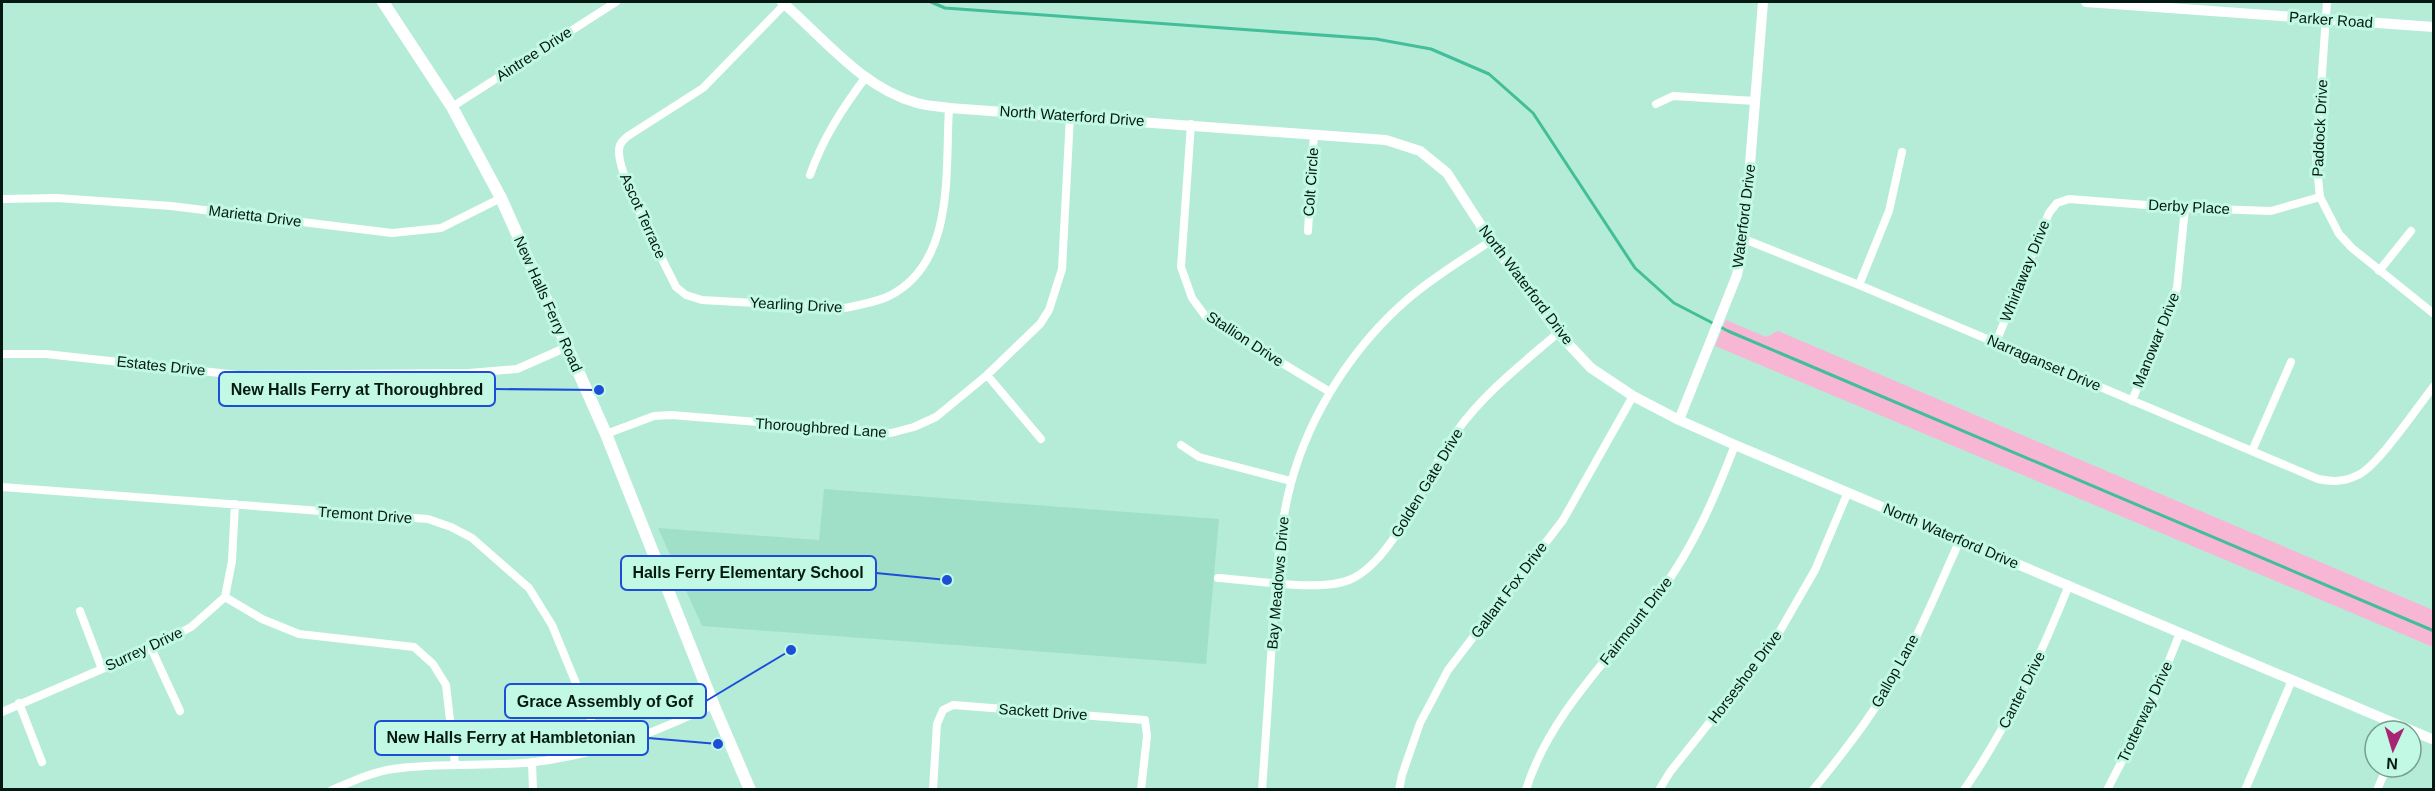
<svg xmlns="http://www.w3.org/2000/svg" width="2435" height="791" font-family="Helvetica,sans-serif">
<rect width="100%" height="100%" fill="#b5ecd7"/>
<path fill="#a1e0c8" d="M 824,489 L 1219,519 L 1206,664 L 702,626 L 658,528 L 819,540 Z"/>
<path fill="#f8b6d5" d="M 1726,320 L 1766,337 L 1778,331 L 2433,610 L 2433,647 L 1715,346 Z"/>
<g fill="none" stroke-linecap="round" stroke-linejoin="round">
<path stroke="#42be99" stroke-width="3" d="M 931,2 L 945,8 L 1376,39 L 1431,49 L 1489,74 L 1533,113 L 1635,268 L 1674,303 L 1728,331 L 2434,631"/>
<path stroke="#fff" stroke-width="8" d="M 2327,2 L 2316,159 L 2320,197 L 2339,234 L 2352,248 L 2434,314
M 785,4 L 703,88 L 628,136 C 622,141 619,144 619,151 C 618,177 663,260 676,287 L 686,295 L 702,300 L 845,308 C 860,305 876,302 889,296 C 956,263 945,169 949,108
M 1656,104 L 1673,96 L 1755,101
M 452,107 L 616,2
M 1191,124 L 1181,267 L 1192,298 L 1206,317 L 1330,392
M 810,175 C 823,138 842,109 865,78
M 2,199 L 57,198 L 171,206 L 392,233 L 441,228 L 501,198
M 1308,231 L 1314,134
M 1744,239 L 1859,285 L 2318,479 C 2332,482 2344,482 2358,475 C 2378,466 2418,406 2434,386
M 2379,271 L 2411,231
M 1859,285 L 1889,211 L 1902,152
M 1996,342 L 2049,213 L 2057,203 L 2069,199 L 2185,208 L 2271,211 L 2320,197
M 2,354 L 46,354 L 238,375 L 469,373 L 517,369 L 567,347
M 987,375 L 1041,439
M 2132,401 L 2177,288 L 2185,208
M 606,434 L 654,416 L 671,415 L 891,433 L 914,427 L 936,417 L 987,375 L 1040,324 L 1049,310 L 1062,269 L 1070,116
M 1181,445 L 1199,457 L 1291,481
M 2252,451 L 2291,362
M 2,487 L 428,519 L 451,527 L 472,538 L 529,588 L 552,625 L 603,749
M 1218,578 C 1252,580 1320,592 1349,580 C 1395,562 1427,471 1457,431 C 1484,393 1523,363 1558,333
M 225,597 L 262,619 L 299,634 L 414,647 L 433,664 L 446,685 L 455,764
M 80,611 L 102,669
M 151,648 L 180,711
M 19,703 L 42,762
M 2,712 L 151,648 L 191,627 L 225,597 L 232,561 L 235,504
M 532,762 L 533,790
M 332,790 C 351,782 372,772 393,769 C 440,762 488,767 535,762 C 601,754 654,733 713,705
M 933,790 L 937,724 L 943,710 L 953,705 L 1145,720 L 1147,736 L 1141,790
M 1262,790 C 1266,734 1270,678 1273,622 C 1277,575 1279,528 1291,483 C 1310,413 1354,345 1409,298 C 1435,276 1463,259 1491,241
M 1399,790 L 1402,775 L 1420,723 L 1448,670 L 1563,520 L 1633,396
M 1526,790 C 1549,714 1615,653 1661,591 C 1694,546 1715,497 1735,445
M 1659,790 L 1670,772 L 1773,643 L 1815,570 L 1848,492
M 1813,790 C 1849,746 1884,700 1910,649 C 1928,614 1943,577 1960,540
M 1964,790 C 2008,726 2040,657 2069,585
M 2107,790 L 2152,703 L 2180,633
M 2245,790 L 2292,680
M 2377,790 L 2387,767"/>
<path stroke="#fff" stroke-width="10" d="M 782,2 C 824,38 861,87 917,103 C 927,106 938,106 949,108 L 1386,140 L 1420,151 L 1447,173 L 1491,241 L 1558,333 L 1591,368 L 1633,396 L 1679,420 L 1735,445 L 2434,740
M 2086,2 L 2434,27
M 1679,420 L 1737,275 L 1744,239 L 1763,2"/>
<path stroke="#fff" stroke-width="12" d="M 383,2 L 452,107 L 501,198 L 606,434 L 714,706 L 750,790"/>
</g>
<g text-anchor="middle" stroke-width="6" stroke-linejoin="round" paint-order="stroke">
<g font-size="15" fill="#041913" stroke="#c2f9e4">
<text transform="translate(2331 20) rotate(4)" y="5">Parker Road</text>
<text transform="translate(534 54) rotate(-33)" y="5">Aintree Drive</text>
<text transform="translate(1072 116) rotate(4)" y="5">North Waterford Drive</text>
<text transform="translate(2320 128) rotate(-87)" y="5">Paddock Drive</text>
<text transform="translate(1311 182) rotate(-86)" y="5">Colt Circle</text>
<text transform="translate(2189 207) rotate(3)" y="5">Derby Place</text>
<text transform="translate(255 216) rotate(7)" y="5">Marietta Drive</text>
<text transform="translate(643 216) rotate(66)" y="5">Ascot Terrace</text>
<text transform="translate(1744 216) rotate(-83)" y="5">Waterford Drive</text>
<text transform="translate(2025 271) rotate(-68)" y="5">Whirlaway Drive</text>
<text transform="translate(1526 285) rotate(53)" y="5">North Waterford Drive</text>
<text transform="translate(548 304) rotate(66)" y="5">New Halls Ferry Road</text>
<text transform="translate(796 305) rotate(3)" y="5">Yearling Drive</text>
<text transform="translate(1245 339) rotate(33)" y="5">Stallion Drive</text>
<text transform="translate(2156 340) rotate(-68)" y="5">Manowar Drive</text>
<text transform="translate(2044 363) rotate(23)" y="5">Narraganset Drive</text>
<text transform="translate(161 366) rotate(6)" y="5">Estates Drive</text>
<text transform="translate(821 428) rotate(4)" y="5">Thoroughbred Lane</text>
<text transform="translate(1427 483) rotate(-59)" y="5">Golden Gate Drive</text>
<text transform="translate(365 515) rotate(4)" y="5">Tremont Drive</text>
<text transform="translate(1951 536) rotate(23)" y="5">North Waterford Drive</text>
<text transform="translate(1278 583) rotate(-85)" y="5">Bay Meadows Drive</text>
<text transform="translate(1509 590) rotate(-53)" y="5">Gallant Fox Drive</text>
<text transform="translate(1636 621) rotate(-52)" y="5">Fairmount Drive</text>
<text transform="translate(144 649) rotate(-25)" y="5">Surrey Drive</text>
<text transform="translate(1895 671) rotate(-61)" y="5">Gallop Lane</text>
<text transform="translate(1745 677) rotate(-53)" y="5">Horseshoe Drive</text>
<text transform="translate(2022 690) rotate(-63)" y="5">Canter Drive</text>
<text transform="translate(1043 712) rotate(4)" y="5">Sackett Drive</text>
<text transform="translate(2145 712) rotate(-65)" y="5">Trotterway Drive</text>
</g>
</g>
<path fill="none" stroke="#1d4ed8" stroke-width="2" d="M599 390L495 389M947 580L876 573M791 650L706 701M718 744L648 738"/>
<g fill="#1d4ed8" stroke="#c2f9e4" stroke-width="2">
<circle cx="599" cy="390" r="6"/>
<circle cx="947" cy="580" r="6"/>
<circle cx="791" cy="650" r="6"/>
<circle cx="718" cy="744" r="6"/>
</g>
<g fill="#c2f9e4" stroke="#1d4ed8" stroke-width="2">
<rect x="219" y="372" width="276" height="34" rx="6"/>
<rect x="621" y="556" width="255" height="34" rx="6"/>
<rect x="505" y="684" width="201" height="34" rx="6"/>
<rect x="375" y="721" width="273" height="34" rx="6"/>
</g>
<g font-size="16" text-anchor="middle" font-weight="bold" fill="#041913">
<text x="357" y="395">New Halls Ferry at Thoroughbred</text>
<text x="748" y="578">Halls Ferry Elementary School</text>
<text x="605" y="707">Grace Assembly of Gof</text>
<text x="511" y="743">New Halls Ferry at Hambletonian</text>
</g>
<rect width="2435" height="791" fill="none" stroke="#041913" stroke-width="6"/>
<g transform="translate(2393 749) rotate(184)"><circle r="28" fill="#c2f9e4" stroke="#769f90" stroke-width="1.5"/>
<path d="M0-4.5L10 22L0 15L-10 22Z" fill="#a72572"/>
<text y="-9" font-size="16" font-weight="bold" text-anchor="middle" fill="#041913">N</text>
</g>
</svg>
